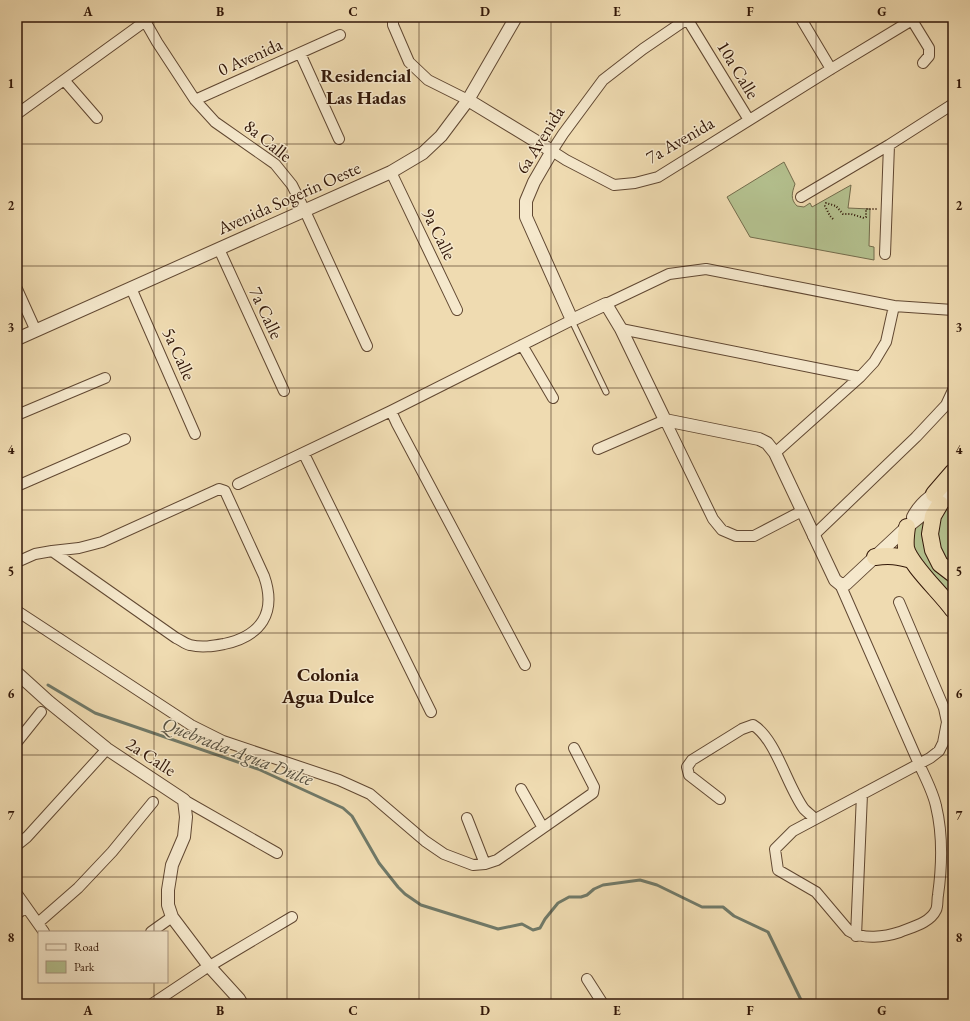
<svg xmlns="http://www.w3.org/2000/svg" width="970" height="1021" font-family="'EB Garamond',serif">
<rect width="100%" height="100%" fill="#efdbb1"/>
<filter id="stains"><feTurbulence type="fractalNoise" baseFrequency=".005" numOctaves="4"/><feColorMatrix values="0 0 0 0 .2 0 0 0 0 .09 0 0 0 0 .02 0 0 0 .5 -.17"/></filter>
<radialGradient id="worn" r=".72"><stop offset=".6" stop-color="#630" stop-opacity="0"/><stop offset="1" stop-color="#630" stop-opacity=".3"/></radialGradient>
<path fill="#b4c18f" stroke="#736c4c" d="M 784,162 L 795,184 C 792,193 790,199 797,206 L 804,207 L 810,203 L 812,207 L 851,185 L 848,208 L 870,209 L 869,246 L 874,247 L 874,260 L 750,237 L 727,197 Z
M 953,472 L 953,610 L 912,560 L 907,527 Z"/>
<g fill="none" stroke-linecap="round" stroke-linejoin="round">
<path stroke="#707968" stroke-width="3" d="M 17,684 L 19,685
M 48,685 L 95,713 L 258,769 L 343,808 L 352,816 L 379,863 L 398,887 L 405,894 L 421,905 L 498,929 L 522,924 L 533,930 L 540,928 L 545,919 L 558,903 L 569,897 L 581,897 L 587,895 L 594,889 L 603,885 L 640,880 L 657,885 L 702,907 L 723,907 L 734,916 L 768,932 L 803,1004"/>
<g stroke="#614832" stroke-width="7">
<path id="service" d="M 572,321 L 606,392"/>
</g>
<g stroke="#614832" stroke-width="12">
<path id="minor" d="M 393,17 L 393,25 L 409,62 L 428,80 L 468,100
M 686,17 L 749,120
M 800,17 L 831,69
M 910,17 L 929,48 L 929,56 L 923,63
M 687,19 L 643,49 L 603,80 L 563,134 L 552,151 L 566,160 L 614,185 L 635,183 L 658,177 L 831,69 L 912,20
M 145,21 L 157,42 L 195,100 L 215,122 L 275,164 L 292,185 L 305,211 L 367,346
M 300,53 L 339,139
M 64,80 L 97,118
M 195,100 L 340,35
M 17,114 L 151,17
M 391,172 L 457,310
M 801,197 L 889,145 L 953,104
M 219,249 L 284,391
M 885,254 L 889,145
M 131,288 L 195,434
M 17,289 L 36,331
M 606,304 L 669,274 L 706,269 L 894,306 L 953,310
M 621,329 L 860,377
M 522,345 L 553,398
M 391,411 L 397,424 L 525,665
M 17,415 L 105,378
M 598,449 L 665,420 L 713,519 L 722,530 L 736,536 L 754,536 L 802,511
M 775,453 L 860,377 L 874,362 L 886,342 L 894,306
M 304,454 L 431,712
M 238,484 L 391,411 L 572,320
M 17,486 L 125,439
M 813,536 L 916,437 L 946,405 L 953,390
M 17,562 L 35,554 L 52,551 L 79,548 L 102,542 L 219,489 L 225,491 L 264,576 C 277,613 261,636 224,644 C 213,646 202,648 190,645 C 185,644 181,640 176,638 L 52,551
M 840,584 L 919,764 C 925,777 933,792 936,806 C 943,835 942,866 938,895 C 937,900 938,906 936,910 C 930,923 912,927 900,932 C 885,937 863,940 849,931 L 816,892 L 778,870 L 775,849 L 793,831 L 930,758 L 939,751 L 943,743 L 947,722 L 944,708 L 899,602
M 17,611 L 191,725 L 223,741 L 339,780 L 370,794 L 425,841 L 444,854 L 473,865 L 485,864 L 497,860 L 593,793 L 594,787 L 574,748
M 17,742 L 41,712
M 521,789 L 543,828
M 720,799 L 689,775 L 687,767 L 692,760 L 742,729 L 753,725 C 776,739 787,786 804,809 C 807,812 812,816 815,819
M 184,800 L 277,853
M 467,818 L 485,864
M 17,845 L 27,837 L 107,749
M 17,894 L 44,932
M 17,914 L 26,907
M 38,923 L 78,888 L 112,852 L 153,802
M 151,932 L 172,917
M 856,936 L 862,794
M 587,979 L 603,1004
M 152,1004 L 203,970 L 292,917"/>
</g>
<g stroke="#614832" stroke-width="14">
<path id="tertiary" d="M 468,100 L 552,151 L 534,182 L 526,201 L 526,217 L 572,320 L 606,304 L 621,329 L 665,420 L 759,439 L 767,443 L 775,453 L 835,580 L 840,584 L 846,584 L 907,527 L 927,511 L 953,497
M 17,339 L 391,172 L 423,153 L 441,136 L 468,100 L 516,17
M 913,517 C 922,500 936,492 953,484
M 17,673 L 49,702 L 107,749 L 184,800 L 186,817 L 184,837 L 172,865 L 168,890 L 168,905 L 172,917 L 209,966 L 239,999 L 242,1004"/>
</g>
<g stroke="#321708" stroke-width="18">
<path id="trunk" d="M 934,494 L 953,472
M 940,504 L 933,516 L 930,534 L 933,550 L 940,564 L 953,574
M 907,527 C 906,534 905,541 906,548 C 910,565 942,594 953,610
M 875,557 C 889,555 898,556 912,560"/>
</g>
<path stroke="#321708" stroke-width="2" stroke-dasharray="1 2" stroke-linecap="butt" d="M 833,219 L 830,216 L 825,206 L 826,203 L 836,206 L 843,214 L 851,214 L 864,218 L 866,217 L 866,209 L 878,209"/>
<use href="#service" stroke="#f5e8cc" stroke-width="5"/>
<use href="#minor" stroke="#f5e8cc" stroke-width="10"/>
<use href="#tertiary" stroke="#f5e8cc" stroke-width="12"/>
<use href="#trunk" stroke="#efdbb1" stroke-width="16"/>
</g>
<path fill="none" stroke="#321708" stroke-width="1" stroke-opacity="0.55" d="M 154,17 L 154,932M 287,17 L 287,1004M 419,17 L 419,1004M 551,17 L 551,1004M 683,17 L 683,1004M 816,17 L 816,1004M 17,144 L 953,144M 17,266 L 953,266M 17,388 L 953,388M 17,510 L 953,510M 17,633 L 953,633M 17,755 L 953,755M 17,877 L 953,877M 154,982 L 154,1004"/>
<g text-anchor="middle" stroke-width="3" stroke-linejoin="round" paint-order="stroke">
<g font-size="18" fill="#321708" stroke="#f5e8cc">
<text transform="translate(250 57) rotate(-24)" y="6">0 Avenida</text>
<text transform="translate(738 70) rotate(59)" y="6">10a Calle</text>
<text transform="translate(540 140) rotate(-58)" y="6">6a Avenida</text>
<text transform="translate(680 140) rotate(-30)" y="6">7a Avenida</text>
<text transform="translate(268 141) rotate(39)" y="6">8a Calle</text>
<text transform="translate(289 198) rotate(-24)" y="6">Avenida Sogerin Oeste</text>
<text transform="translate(439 234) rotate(64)" y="6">9a Calle</text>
<text transform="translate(266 313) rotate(65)" y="6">7a Calle</text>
<text transform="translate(179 354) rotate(66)" y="6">5a Calle</text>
<text transform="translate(151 757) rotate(33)" y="6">2a Calle</text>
</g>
<g font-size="19" font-weight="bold" fill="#321708" stroke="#f5e8cc">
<text x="366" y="82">Residencial<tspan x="366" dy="22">Las Hadas</tspan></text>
<text x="328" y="681">Colonia<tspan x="328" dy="22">Agua Dulce</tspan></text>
</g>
<g font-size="19" font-style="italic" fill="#565040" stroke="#f5e8cc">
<text transform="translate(238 751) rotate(21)" y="7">Quebrada Agua Dulce</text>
</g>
</g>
<rect width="970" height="1021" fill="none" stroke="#efdbb1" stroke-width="44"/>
<rect x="38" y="931" width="130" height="52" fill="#f5e8cc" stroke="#a7947e"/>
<rect x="46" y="944" width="20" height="6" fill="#f5e8cc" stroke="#a7947e"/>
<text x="74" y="951" font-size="12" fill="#321708">Road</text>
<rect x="46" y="961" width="20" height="12" fill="#b4c18f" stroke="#a7947e"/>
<text x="74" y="971" font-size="12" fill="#321708">Park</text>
<rect x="22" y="22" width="926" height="977" fill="none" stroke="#321708" stroke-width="1.5"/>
<g font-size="13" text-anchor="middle" font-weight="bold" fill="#321708">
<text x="88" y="16">A</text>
<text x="220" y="16">B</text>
<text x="353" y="16">C</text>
<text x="485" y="16">D</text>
<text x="617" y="16">E</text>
<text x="750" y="16">F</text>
<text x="882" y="16">G</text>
<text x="11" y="88">1</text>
<text x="959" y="88">1</text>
<text x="11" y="210">2</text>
<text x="959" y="210">2</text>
<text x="11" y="332">3</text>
<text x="959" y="332">3</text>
<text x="11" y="454">4</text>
<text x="959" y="454">4</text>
<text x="11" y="576">5</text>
<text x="959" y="576">5</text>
<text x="11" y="698">6</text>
<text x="959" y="698">6</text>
<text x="11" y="820">7</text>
<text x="959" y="820">7</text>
<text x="11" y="942">8</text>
<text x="959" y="942">8</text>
<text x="88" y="1015">A</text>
<text x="220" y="1015">B</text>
<text x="353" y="1015">C</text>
<text x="485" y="1015">D</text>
<text x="617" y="1015">E</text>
<text x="750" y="1015">F</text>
<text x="882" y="1015">G</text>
</g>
<rect width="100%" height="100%" filter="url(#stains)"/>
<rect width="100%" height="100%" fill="url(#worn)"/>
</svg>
